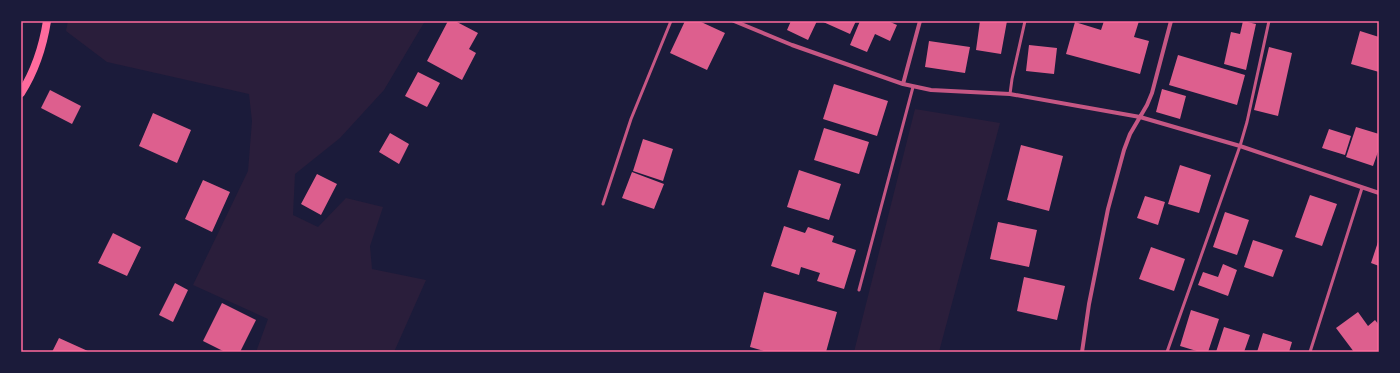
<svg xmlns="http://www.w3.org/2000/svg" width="1400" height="373" font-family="'Crimson Pro',serif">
<rect width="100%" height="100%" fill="#1b1b3a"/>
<path fill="#2a1e3b" d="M 68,21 L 425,21 L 384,90 L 340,138 L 295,174 L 293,215 L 318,227 L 346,198 L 383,207 L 370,246 L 372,269 L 426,280 L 394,352 L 256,352 L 268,319 L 193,285 L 248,171 L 252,121 L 249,94 L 107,62 L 66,31 Z
M 915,109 L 1000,123 L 939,352 L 854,352 Z"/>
<path fill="#dd5f8e" d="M 448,21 L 455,21 L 478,33 L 469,49 L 476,53 L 462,80 L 427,61 Z
M 685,21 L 699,21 L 725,33 L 707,70 L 670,53 Z
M 791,21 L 817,21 L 808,40 L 787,30 Z
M 821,21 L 856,21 L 850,34 Z
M 860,21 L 888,21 L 897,25 L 890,41 L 875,34 L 867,52 L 850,45 Z
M 980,21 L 1007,21 L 1001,54 L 976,50 Z
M 1104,21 L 1139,21 L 1134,37 L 1149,41 L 1140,74 L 1066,54 L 1075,22 L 1101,30 Z
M 1243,21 L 1256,24 L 1246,70 L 1224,64 L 1231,32 L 1240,34 Z
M 1360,31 L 1379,37 L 1379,72 L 1351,64 Z
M 929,41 L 970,47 L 965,73 L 925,67 Z
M 1029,45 L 1057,48 L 1054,74 L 1026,71 Z
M 1269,47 L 1292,53 L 1278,116 L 1254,110 Z
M 1178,55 L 1245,75 L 1237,105 L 1169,85 Z
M 418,72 L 440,83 L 427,107 L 405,96 Z
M 834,84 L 888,101 L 877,136 L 823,119 Z
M 1162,89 L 1186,96 L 1180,119 L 1156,112 Z
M 50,90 L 81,106 L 72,124 L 41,108 Z
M 153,113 L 191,130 L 177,163 L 139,146 Z
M 1356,127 L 1379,134 L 1379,149 L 1373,166 L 1346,157 Z
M 824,128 L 869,142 L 859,174 L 814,160 Z
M 1329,129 L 1351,136 L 1345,155 L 1322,148 Z
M 390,133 L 409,144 L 399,164 L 379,152 Z
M 643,139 L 673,149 L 663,181 L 633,171 Z
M 1021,145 L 1063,156 L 1049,211 L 1007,200 Z
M 1180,165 L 1211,175 L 1199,213 L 1168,204 Z
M 799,170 L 841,184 L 829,220 L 787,207 Z
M 632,172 L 664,184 L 654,209 L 622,198 Z
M 317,174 L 337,184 L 321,215 L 301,204 Z
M 203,180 L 230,192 L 212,232 L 185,219 Z
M 1310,195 L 1337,204 L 1322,246 L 1295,237 Z
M 1145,196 L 1165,202 L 1158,225 L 1137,218 Z
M 1225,212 L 1249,220 L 1237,255 L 1213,247 Z
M 998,222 L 1037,230 L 1029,267 L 990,259 Z
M 784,226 L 805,233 L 808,227 L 834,236 L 832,242 L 856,250 L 844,289 L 817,281 L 820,273 L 801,267 L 799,275 L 771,266 Z
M 113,233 L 141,247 L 127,276 L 98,263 Z
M 1379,239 L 1379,266 L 1371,263 Z
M 1253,240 L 1283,250 L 1273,277 L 1244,267 Z
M 1151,247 L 1185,259 L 1174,291 L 1139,279 Z
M 1223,264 L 1237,270 L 1228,296 L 1198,285 L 1203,272 L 1218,277 Z
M 1024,277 L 1065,286 L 1057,320 L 1017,311 Z
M 175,283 L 188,290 L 173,322 L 159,315 Z
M 764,292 L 837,312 L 826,352 L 767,352 L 750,347 Z
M 222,303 L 256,320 L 240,352 L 225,352 L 203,341 Z
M 1191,310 L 1219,319 L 1208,352 L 1200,352 L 1180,346 Z
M 1358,312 L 1368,326 L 1375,320 L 1379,325 L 1379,352 L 1354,352 L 1336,328 Z
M 1224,327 L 1250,335 L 1244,352 L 1216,352 Z
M 1263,333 L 1292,342 L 1289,352 L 1257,352 Z
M 59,338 L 90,352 L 52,352 Z"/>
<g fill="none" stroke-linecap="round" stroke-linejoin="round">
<path stroke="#c65784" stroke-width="3" d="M 1010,94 L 1012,79 L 1025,21
M 603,204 L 631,119 L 671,21
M 859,290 L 913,87
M 1167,352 L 1240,146 L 1247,122 L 1269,21
M 1310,352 L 1362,188"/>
<path stroke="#c65784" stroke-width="4" d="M 734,21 L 792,45 L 903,84 L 931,90 L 1010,94 L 1140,117 L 1240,146 L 1379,193
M 903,84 L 920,21
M 1082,352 L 1089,304 L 1108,209 L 1124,150 L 1130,134 L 1147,105 L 1152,93 L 1171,21"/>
<path stroke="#ff6b9d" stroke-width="8" d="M 21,93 C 35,71 43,46 47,21"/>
</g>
<rect width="1400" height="373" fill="none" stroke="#1b1b3a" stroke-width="44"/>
<rect x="22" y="22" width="1356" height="329" fill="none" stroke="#ff6b9d" stroke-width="1.5"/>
</svg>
